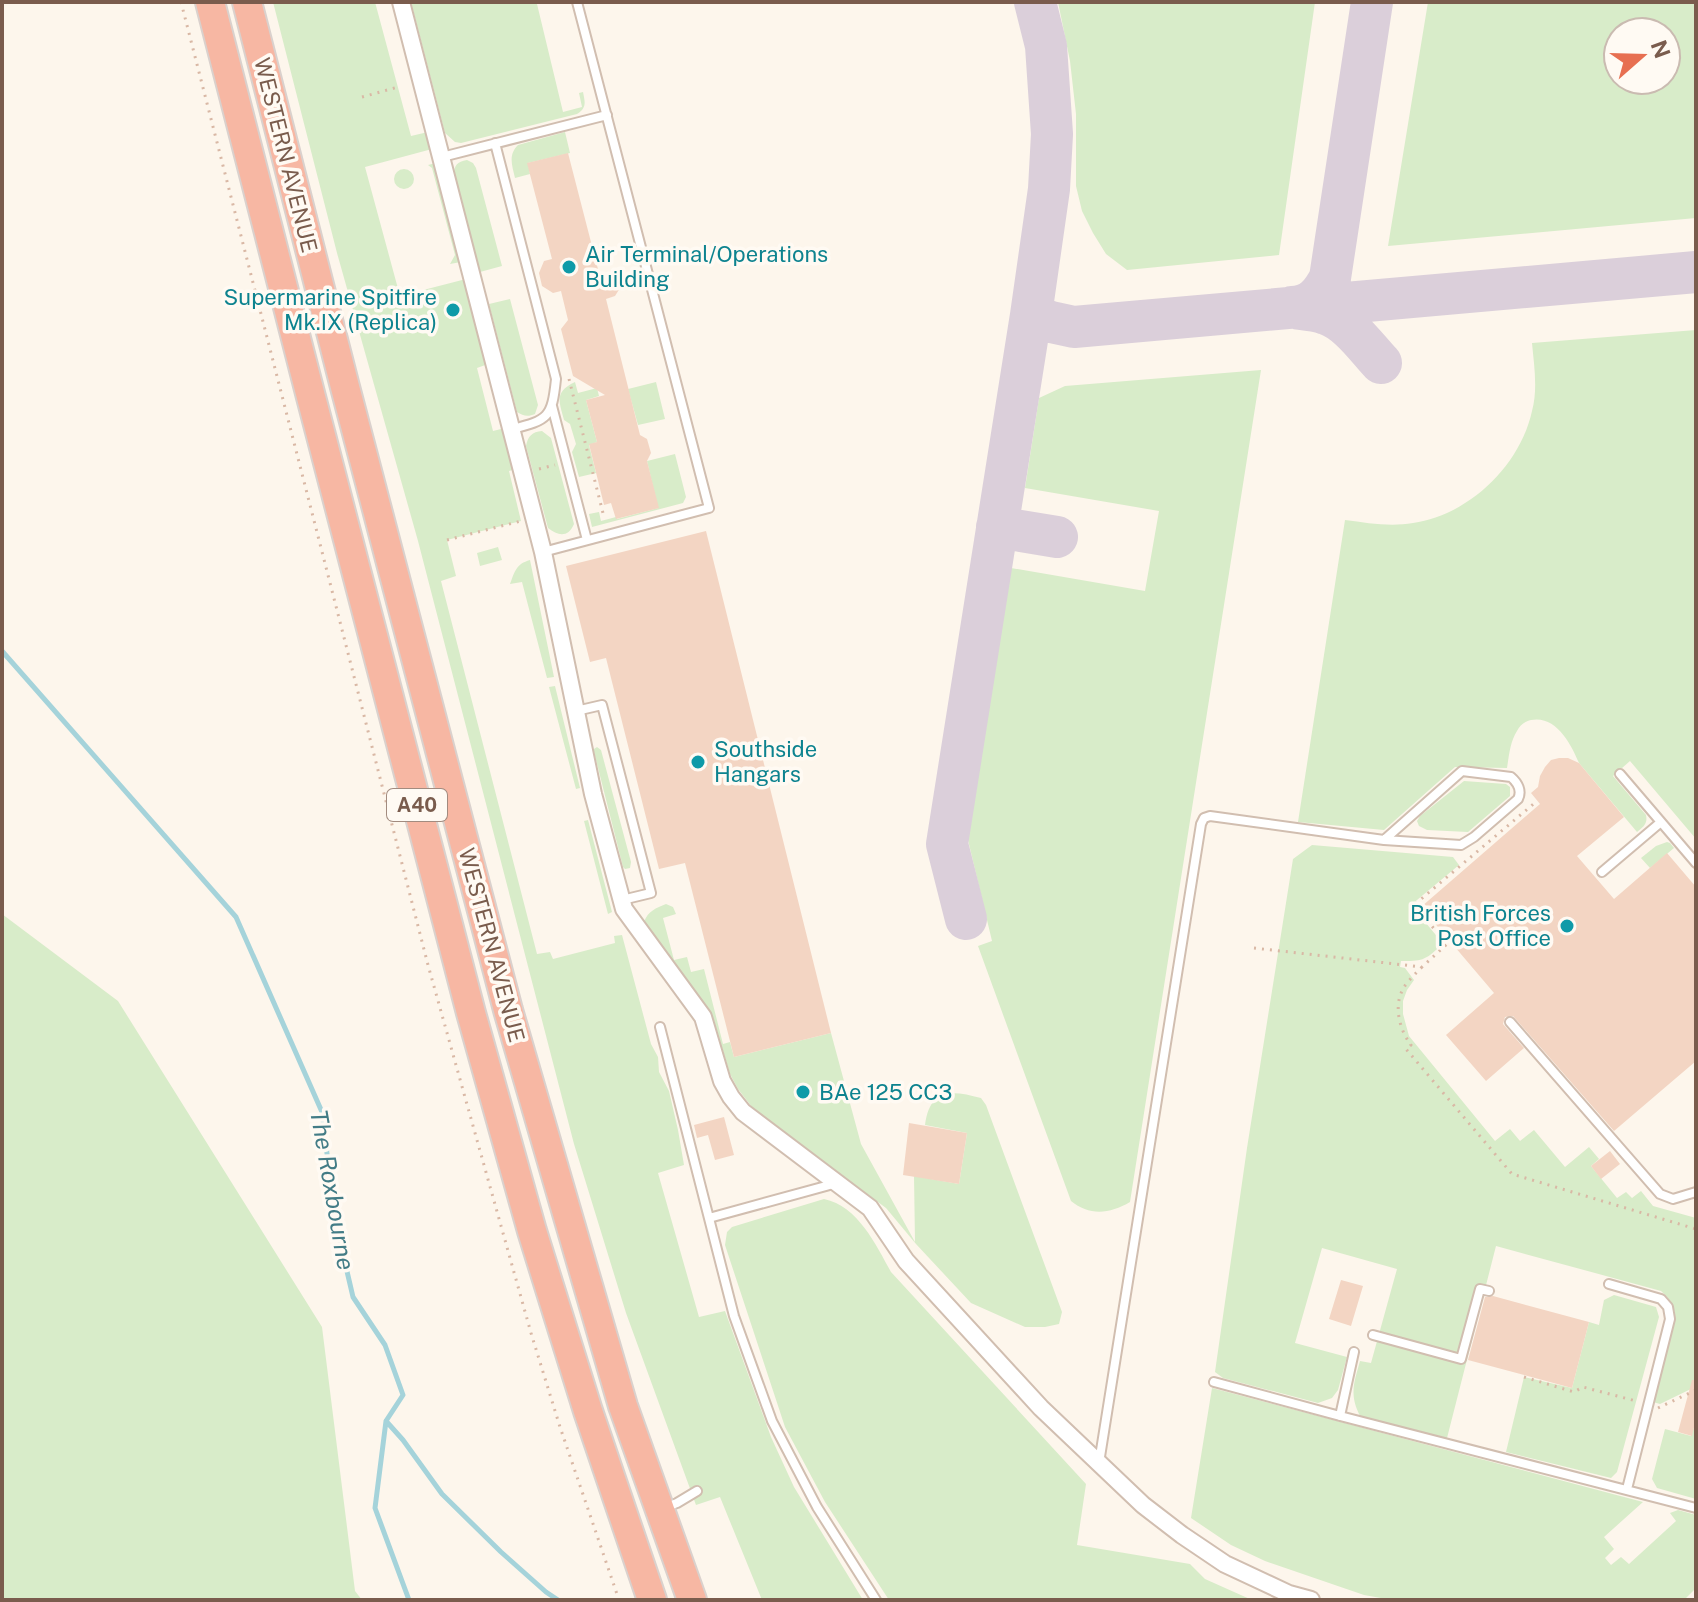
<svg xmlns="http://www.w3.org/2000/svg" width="1698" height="1602" font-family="'Public Sans',sans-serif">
<rect width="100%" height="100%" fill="#fdf6ec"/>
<path fill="#d8ecc9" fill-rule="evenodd" d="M 273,2 L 375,2 L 411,136 L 428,132 L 432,149 L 365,167 L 400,296 L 466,279 L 488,364 L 477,368 L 493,431 L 505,428 L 516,469 L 509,471 L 521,521 L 447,540 L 456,576 L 441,581 L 537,954 L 550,952 L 553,959 L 615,943 L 614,936 L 622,935 L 651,1044 L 658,1057 L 659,1072 L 669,1091 L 678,1130 L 684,1165 L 658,1173 L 699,1317 L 725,1311 L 771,1437 L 794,1487 L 863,1600 L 762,1600 L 720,1497 L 696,1505 L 626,1313 L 574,1144 L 418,541 L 337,253 Z
M 411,2 L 538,2 L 537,4 L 563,112 L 582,107 L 579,93 L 583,92 C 585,102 587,108 577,114 L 461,143 L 455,142 L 445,133 Z
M 1058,2 L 1315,2 L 1279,255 L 1127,270 L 1106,254 L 1093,233 L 1082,211 L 1076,186 L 1076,114 L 1070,61 Z
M 1428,2 L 1696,2 L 1696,218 L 1388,246 ZM 1618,32 L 1666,32 L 1666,80 L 1618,80 Z
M 565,132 L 570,153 L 528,163 L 530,174 L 515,178 C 512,165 508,155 518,145 Z
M 467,160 L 473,163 L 476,168 L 502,266 L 480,272 L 454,175 C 454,165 457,162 467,160 Z
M 436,163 L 461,262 L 450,264 L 455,255 L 432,168 L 428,165 Z
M394 179a10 10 0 1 1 20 0a10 10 0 1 1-20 0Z
M 510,299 L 538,405 L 535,414 C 528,417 523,416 517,412 L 489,304 Z
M 1696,330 L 1696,839 L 1630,761 L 1613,776 L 1646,815 C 1648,824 1643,827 1637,832 L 1579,763 C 1571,744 1556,715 1531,720 C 1524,722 1520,725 1517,731 C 1510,742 1509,756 1507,768 L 1455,767 L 1384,830 L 1298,822 L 1345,520 C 1368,523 1390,527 1413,523 C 1469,515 1520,466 1532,411 C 1538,389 1534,365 1532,343 Z
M 1261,370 L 1130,1202 C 1110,1214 1089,1216 1071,1201 L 978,946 L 992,941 L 968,840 L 1011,568 L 1145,591 L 1159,511 L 1025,488 L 1039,398 L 1065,386 Z
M 575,382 L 578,393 L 597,388 L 599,396 L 586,400 L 597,442 L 589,445 L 596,473 L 579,477 L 572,452 L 576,444 L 570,424 L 564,420 C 559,401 554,392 575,382 Z
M 656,382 L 665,419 L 638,425 L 628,389 Z
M 542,431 L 551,438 L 574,524 C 568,538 558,536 548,528 L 526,446 C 528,436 532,432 542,431 Z
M 675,454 L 686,497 L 683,503 L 592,527 L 589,514 L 599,512 L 601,521 L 616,517 L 617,519 L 658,508 L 647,461 Z
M 498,547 L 502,560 L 480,566 L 477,553 Z
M 530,560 L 554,677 L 547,678 L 522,582 L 510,584 C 515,571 516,564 530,560 Z
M 555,686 L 580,788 L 576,789 L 549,687 Z
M 597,747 L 601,750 L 631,862 L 630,868 L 625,869 L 623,867 L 594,752 L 594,749 Z
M 1464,781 L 1506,784 L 1510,787 L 1510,796 L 1468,832 L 1427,830 L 1419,826 L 1417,821 L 1420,816 Z
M 588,820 L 612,912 L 608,914 L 584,821 Z
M 1667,842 L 1670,843 L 1674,848 L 1650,868 L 1641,858 L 1656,846 Z
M 1312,845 L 1453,857 L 1459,865 L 1411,905 L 1440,940 L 1440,946 C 1425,961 1421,961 1401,961 L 1400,967 L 1405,968 L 1414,980 L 1407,990 L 1403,1001 L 1403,1014 L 1409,1036 L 1495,1141 L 1510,1129 L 1520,1141 L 1534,1130 L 1565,1167 L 1589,1147 L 1599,1159 L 1591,1166 L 1617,1198 L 1626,1192 L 1632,1198 L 1641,1191 L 1653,1206 L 1696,1218 L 1695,1387 L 1660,1404 L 1653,1402 L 1675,1316 C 1674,1305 1669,1298 1661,1291 L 1496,1246 L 1447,1438 L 1360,1416 C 1349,1394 1354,1383 1360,1361 L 1371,1363 L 1397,1269 L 1322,1248 L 1295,1343 L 1347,1357 L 1338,1390 L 1332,1398 L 1318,1403 L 1223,1378 L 1215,1372 L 1247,1148 L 1293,859 Z
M 666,904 L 673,907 L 676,914 L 663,918 L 674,960 L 687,957 L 691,972 L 704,969 L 723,1044 L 730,1042 L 734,1057 L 831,1033 L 861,1144 L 915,1242 L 914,1176 L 959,1184 L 967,1133 L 925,1125 C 930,1088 951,1090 981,1098 L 986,1105 L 1062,1312 L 1059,1324 L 1045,1327 L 1025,1327 L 971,1303 L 916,1244 L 886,1208 L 755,1111 L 738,1089 L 730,1074 L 712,1014 L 645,926 L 644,922 C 648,911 656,908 666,904 Z
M 2,914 L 118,1001 L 322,1327 L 355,1591 L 362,1600 L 2,1600 Z
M 824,1199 C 858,1206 876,1245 891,1272 L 1086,1484 L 1077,1545 L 1190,1564 L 1205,1579 L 1252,1600 L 889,1600 L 825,1502 L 785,1427 L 725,1245 L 727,1232 L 732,1227 Z
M 1614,1295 L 1656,1307 L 1659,1317 L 1617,1472 L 1611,1478 L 1506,1452 L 1524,1377 L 1572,1388 L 1589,1322 L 1599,1325 L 1604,1300 Z
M 1212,1388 L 1643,1502 L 1604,1537 L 1614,1549 L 1605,1558 L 1611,1565 L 1621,1557 L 1629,1564 L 1676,1521 L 1670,1513 L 1678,1510 L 1696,1515 L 1696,1588 L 1684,1600 L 1392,1600 L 1364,1595 L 1265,1561 L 1231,1545 L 1191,1518 Z
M 1695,1424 L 1696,1424 L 1696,1499 L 1657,1488 L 1652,1479 L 1665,1429 L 1691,1436 Z"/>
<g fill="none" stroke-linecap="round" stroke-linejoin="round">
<path stroke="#a5d3da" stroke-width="5" d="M 2,651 L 236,917 L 322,1112 L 335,1220 L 353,1297 L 385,1345 L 403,1395 L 386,1421 L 403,1440 L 442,1494 L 501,1552 L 546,1592 L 558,1600
M 386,1421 L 375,1508 L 409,1600"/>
<path stroke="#dbcfda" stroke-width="42" d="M 1292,307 C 1312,306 1321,295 1330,278 L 1372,2
M 1300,309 C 1309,310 1318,311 1326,314 C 1349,322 1365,346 1381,363
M 1031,315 L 1051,322 L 1074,327 L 1696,272
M 997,527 L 1057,537
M 966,919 L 947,844 L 1031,315 L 1049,189 L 1052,134 L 1046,46 L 1035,2"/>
</g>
<path fill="#f3d5c3" d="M 568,153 L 600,277 L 610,275 L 617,280 L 620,288 L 615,296 L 606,299 L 640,435 L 647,439 L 651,453 L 647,461 L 659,508 L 616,519 L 611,503 L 604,505 L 589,444 L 597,442 L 586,400 L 605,395 L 573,376 L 561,329 L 568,320 L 561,291 L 553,293 L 542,286 L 539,273 L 544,261 L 552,259 L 527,163 Z
M 706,531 L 831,1033 L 734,1057 L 685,863 L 659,869 L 606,658 L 590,662 L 566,566 Z
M 1559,758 L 1568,758 L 1579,763 L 1624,817 L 1577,856 L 1614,899 L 1667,853 L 1696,887 L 1696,1061 L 1614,1131 L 1513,1016 L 1505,1017 L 1503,1024 L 1524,1048 L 1486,1081 L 1446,1035 L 1494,993 L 1421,907 L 1540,804 L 1531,793 L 1538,787 L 1540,776 L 1545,767 L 1551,760 Z
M 724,1117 L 734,1155 L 715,1160 L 708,1135 L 697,1138 L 694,1125 Z
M 909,1123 L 967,1133 L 959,1184 L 903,1175 Z
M 1610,1151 L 1620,1164 L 1601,1179 L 1591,1166 Z
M 1341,1280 L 1363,1286 L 1351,1326 L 1329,1319 Z
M 1493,1296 L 1589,1322 L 1572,1388 L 1468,1360 L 1485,1297 Z
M 1692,1380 L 1696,1380 L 1696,1419 L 1692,1436 L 1678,1432 Z"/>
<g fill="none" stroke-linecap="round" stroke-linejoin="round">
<g stroke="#d1beb0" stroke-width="12">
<path id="lane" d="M 495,143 L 556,379 C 552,418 548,420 512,429
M 442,157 L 607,115
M 552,406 L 587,540
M 543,552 L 709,508 L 577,2
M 576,711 L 602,705 L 651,893 L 622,900
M 1620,774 L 1696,863
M 1602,872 L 1661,822
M 1510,1022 L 1660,1194 L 1673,1199 L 1696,1192
M 660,1027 L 734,1316 L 772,1421 L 817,1507 L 876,1600
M 709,1218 L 837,1183
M 1609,1284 L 1661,1299 L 1668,1307 L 1670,1319 L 1627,1489
M 1373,1335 L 1461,1359 L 1480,1289 L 1489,1291
M 1214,1382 L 1340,1416 L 1696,1508
M 1340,1416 L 1354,1352
M 1099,1463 L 1201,824 L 1204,818 L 1210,816 L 1384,840 L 1462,771 L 1511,777 C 1518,783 1522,791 1518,799 L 1474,837 L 1461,845 L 1384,840
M 664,1508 L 677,1503 L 697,1491"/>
</g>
<g stroke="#d1beb0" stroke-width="20">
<path id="street" d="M 401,2 L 543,552 L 593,794 L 624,909 L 703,1017 L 722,1081 L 731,1097 L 743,1112 L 870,1208 L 906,1261 L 1041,1408 L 1143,1505 L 1182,1535 L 1225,1564 L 1289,1594 L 1311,1600"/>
</g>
<g stroke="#dad1cd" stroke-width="32">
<path id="highway" d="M 210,2 L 311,397 L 471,1013 L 532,1231 L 588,1411 L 652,1600
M 247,2 L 345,387 L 508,1010 L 623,1406 L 692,1600"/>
</g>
<path stroke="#d9b8a5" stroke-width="3" stroke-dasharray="2 6" stroke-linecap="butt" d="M 181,2 L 428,965 L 531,1333 L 560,1427 L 619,1600
M 362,97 L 398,87
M 569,379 L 604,517
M 539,469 L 555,465
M 447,540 L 521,521
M 1254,948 L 1422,967 L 1447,944 L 1414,905 L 1537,801
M 1422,967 C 1416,973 1409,980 1404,987 C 1393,1005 1399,1029 1411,1045 L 1406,1049 L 1512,1174 L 1696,1229
M 1524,1377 L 1574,1392 L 1583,1387 L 1636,1401
M 1658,1408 L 1696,1390"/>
<use href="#lane" stroke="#fff" stroke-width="8"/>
<use href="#street" stroke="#fff" stroke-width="16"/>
<use href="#highway" stroke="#f7b7a3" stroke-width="28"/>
</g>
<g fill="#0f9aa8" stroke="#fffaf3" stroke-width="3">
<circle cx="569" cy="267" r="8"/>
<circle cx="453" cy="310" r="8"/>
<circle cx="698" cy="762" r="8"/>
<circle cx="1567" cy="926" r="8"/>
<circle cx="803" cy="1092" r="8"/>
</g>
<g text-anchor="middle" stroke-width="7" stroke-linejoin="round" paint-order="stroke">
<rect fill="#fffaf3" stroke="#a28b7f" stroke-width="2" x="387" y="789" width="60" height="32" rx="6"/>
<g font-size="20" font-weight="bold" fill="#7a5c4d">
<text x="417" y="812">A40</text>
</g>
<g font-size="22" fill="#7a5c4d" stroke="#fffaf3">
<text transform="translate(286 155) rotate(76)" y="8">WESTERN AVENUE</text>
<text transform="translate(492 945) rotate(75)" y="8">WESTERN AVENUE</text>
</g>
<g font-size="22" fill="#0d838f" stroke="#fffaf3" text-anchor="start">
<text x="585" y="262">Air Terminal/Operations<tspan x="585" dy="25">Building</tspan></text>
<text x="437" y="305" text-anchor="end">Supermarine Spitfire<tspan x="437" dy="25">Mk.IX (Replica)</tspan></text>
<text x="714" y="757">Southside<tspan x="714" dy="25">Hangars</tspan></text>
<text x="1551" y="921" text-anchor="end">British Forces<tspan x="1551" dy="25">Post Office</tspan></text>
<text x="819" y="1100">BAe 125 CC3</text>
</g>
<g font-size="24" font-style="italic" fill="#437c86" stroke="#fffaf3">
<text transform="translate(332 1190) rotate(80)" y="8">The Roxbourne</text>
</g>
</g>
<rect width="1698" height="1602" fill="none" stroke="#7a5c4d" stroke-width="8"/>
<g transform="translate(1642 56) rotate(70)"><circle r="38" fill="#fffaf3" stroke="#cabbb1" stroke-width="2"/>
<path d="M0-6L14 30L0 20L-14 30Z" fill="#e76f51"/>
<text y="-12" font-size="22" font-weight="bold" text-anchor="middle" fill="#7a5c4d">N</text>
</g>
</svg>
